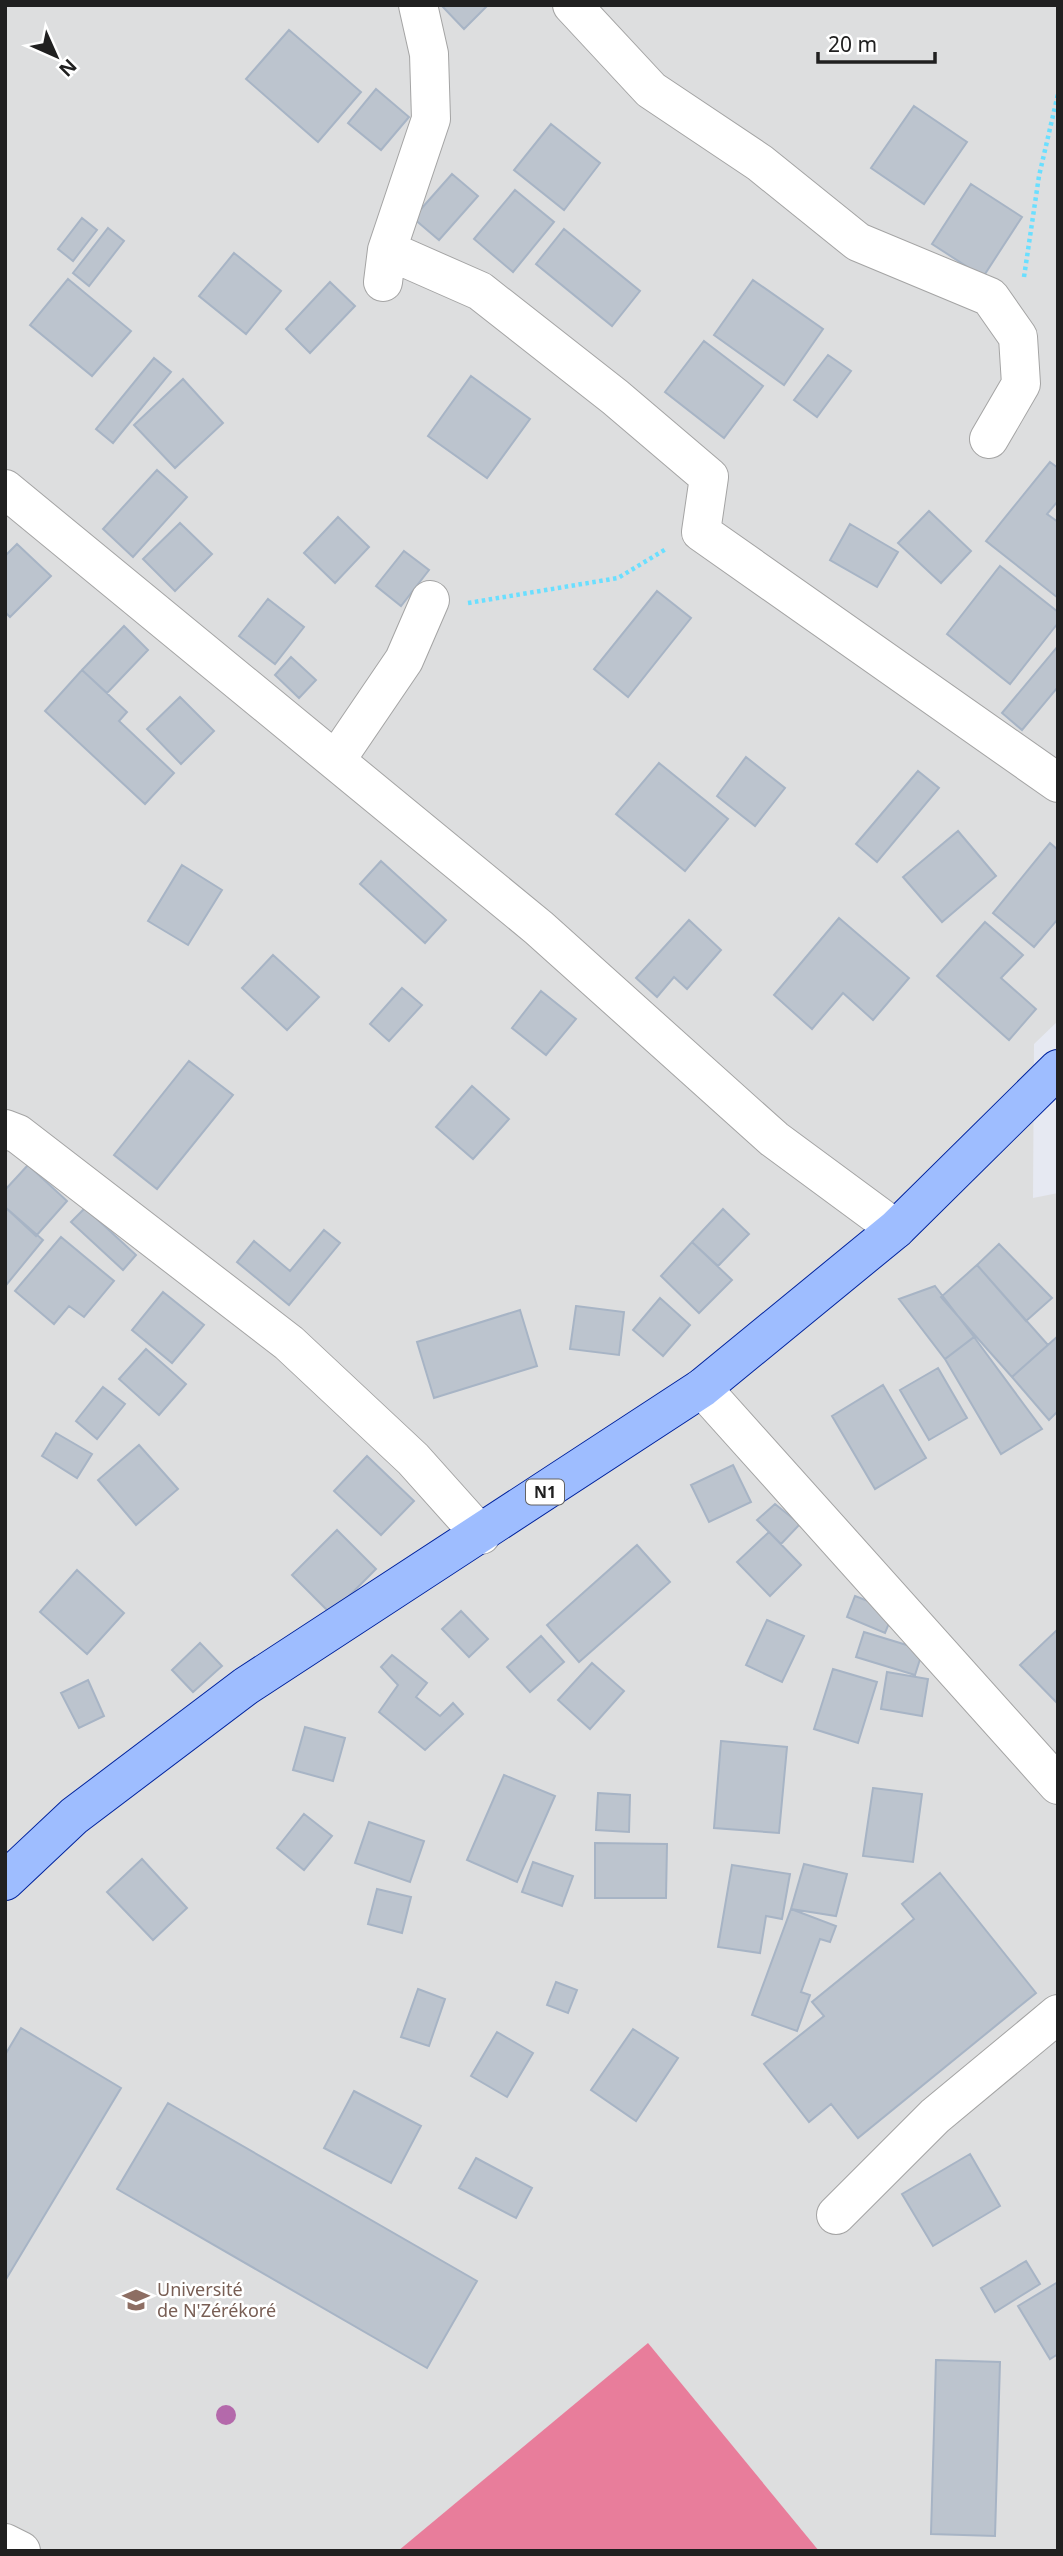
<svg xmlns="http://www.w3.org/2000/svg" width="1063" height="2556" font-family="'Noto Sans',sans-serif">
<rect width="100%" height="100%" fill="#e6e9f2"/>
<path fill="#dddedf" d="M 5,5 L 1058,5 L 1058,1021 L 1034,1044 L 1033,1198 L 1058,1193 L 1058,2551 L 5,2551 Z"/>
<path fill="#e87d9b" d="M 648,2343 L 819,2551 L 398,2551 Z"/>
<path fill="#bcc4ce" stroke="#a7b4c5" stroke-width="2" d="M 441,5 L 488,5 L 464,29 Z
M 289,30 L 361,92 L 318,142 L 246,79 Z
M 376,89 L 409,117 L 381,150 L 348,123 Z
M 914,106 L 967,142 L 924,204 L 871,168 Z
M 551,124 L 600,163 L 564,210 L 514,170 Z
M 452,174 L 478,196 L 439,240 L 413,218 Z
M 971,184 L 1022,217 L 983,277 L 932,244 Z
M 515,190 L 554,222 L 513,272 L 474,239 Z
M 82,218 L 97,230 L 73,261 L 58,249 Z
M 108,228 L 124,241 L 89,286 L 73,273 Z
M 564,229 L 640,291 L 612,326 L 536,264 Z
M 234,253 L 281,291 L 246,334 L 199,296 Z
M 68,279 L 131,331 L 92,376 L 30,325 Z
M 753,280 L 823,329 L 784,385 L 714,335 Z
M 330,282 L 355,306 L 310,353 L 286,329 Z
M 704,341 L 763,386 L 724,438 L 665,392 Z
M 828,355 L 851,371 L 817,417 L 794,400 Z
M 154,358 L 171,372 L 113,443 L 96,429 Z
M 471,376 L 530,419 L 487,478 L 428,436 Z
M 183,379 L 223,423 L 175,468 L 134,425 Z
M 1050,462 L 1058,468 L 1058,501 L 1047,514 L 1058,522 L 1058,598 L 986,541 Z
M 157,470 L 187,497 L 133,557 L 103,529 Z
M 929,511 L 971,551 L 941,583 L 898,543 Z
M 338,517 L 369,547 L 335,583 L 304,553 Z
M 180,523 L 212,554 L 175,591 L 143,559 Z
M 850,524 L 898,552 L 877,587 L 830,560 Z
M 17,544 L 51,576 L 10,617 L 5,612 L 5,556 Z
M 404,551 L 429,570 L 401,606 L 376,586 Z
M 1000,566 L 1058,612 L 1058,623 L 1010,684 L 947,634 Z
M 657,591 L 691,618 L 628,697 L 594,669 Z
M 268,599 L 304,627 L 275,664 L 239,636 Z
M 124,626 L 148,650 L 107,693 L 82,670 Z
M 1058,646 L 1058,687 L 1022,730 L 1002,713 Z
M 291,657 L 316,680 L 299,698 L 275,675 Z
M 82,670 L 127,712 L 119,721 L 174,773 L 145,804 L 45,711 Z
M 180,697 L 214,731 L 181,764 L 147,729 Z
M 746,757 L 785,788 L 755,826 L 717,796 Z
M 659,763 L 728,819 L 685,871 L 616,814 Z
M 918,771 L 939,788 L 877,862 L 856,844 Z
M 958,831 L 996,876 L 942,922 L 903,877 Z
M 1050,843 L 1058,850 L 1058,919 L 1034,947 L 993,913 Z
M 381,861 L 446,920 L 425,943 L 360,884 Z
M 182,865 L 222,890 L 188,945 L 148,921 Z
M 839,918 L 909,978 L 873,1020 L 843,993 L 812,1029 L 774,995 Z
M 689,920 L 721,950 L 687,989 L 674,977 L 657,997 L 636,978 Z
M 985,922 L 1023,955 L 1001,978 L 1036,1009 L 1009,1040 L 937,976 Z
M 273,955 L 319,997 L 287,1030 L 242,988 Z
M 402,988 L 422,1005 L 389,1041 L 370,1024 Z
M 541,991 L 576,1019 L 546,1055 L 512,1028 Z
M 189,1061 L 233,1095 L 157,1189 L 114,1155 Z
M 472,1086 L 509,1119 L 473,1159 L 436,1127 Z
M 28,1165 L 67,1201 L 36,1236 L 5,1207 L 5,1190 Z
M 5,1207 L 43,1240 L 7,1284 L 5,1282 Z
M 85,1208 L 136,1255 L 123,1270 L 71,1222 Z
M 723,1209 L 749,1234 L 718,1266 L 692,1242 Z
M 324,1230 L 340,1243 L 289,1305 L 237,1262 L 254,1241 L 290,1271 Z
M 61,1237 L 114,1281 L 84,1317 L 69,1306 L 54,1324 L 15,1291 Z
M 692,1242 L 732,1280 L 699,1313 L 661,1276 Z
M 999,1244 L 1052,1298 L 1026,1321 L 977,1265 Z
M 977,1265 L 1048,1345 L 1012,1377 L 941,1297 Z
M 935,1286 L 974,1337 L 945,1359 L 899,1299 Z
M 163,1292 L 204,1325 L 172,1363 L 132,1330 Z
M 660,1298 L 690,1325 L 663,1356 L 633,1330 Z
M 576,1306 L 624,1312 L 619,1355 L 570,1349 Z
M 520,1310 L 537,1366 L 434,1398 L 417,1342 Z
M 1058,1336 L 1058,1411 L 1049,1420 L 1012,1377 Z
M 974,1337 L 1042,1429 L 1001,1454 L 945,1359 Z
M 146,1349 L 186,1384 L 159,1415 L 119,1379 Z
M 938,1368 L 967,1418 L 929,1440 L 900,1390 Z
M 883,1385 L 926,1458 L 875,1489 L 832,1416 Z
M 103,1387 L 125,1404 L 97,1439 L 76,1421 Z
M 56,1433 L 92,1454 L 77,1478 L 42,1456 Z
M 139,1445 L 178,1489 L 136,1525 L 98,1480 Z
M 367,1456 L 414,1501 L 381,1535 L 334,1491 Z
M 733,1465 L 751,1502 L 709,1522 L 691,1485 Z
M 775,1504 L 800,1524 L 781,1544 L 757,1520 Z
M 337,1530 L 376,1569 L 331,1614 L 292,1575 Z
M 769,1532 L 801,1565 L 770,1596 L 737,1562 Z
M 637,1545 L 670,1582 L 579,1662 L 547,1625 Z
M 77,1570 L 124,1613 L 87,1654 L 40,1612 Z
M 855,1596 L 894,1611 L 885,1633 L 847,1617 Z
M 461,1611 L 488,1639 L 469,1657 L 442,1629 Z
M 767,1620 L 804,1636 L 782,1682 L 746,1665 Z
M 1058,1629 L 1058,1704 L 1020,1665 Z
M 864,1632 L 923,1650 L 915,1675 L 856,1657 Z
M 541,1636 L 564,1662 L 530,1692 L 507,1667 Z
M 200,1643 L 222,1666 L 193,1692 L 172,1670 Z
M 392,1655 L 427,1683 L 416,1697 L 440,1716 L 453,1703 L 463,1714 L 425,1750 L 379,1712 L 398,1685 L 381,1667 Z
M 592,1663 L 624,1691 L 590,1729 L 558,1700 Z
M 833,1669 L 877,1682 L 858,1743 L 814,1729 Z
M 887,1672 L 928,1679 L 922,1716 L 881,1709 Z
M 88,1680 L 104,1716 L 79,1728 L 61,1693 Z
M 305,1727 L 345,1738 L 333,1781 L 293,1770 Z
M 721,1741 L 787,1747 L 779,1833 L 714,1828 Z
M 504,1775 L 555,1796 L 517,1882 L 467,1860 Z
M 873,1788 L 922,1794 L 913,1862 L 863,1856 Z
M 598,1793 L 630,1795 L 629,1832 L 596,1830 Z
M 304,1814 L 332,1836 L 304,1870 L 277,1848 Z
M 369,1822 L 424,1841 L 410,1882 L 355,1863 Z
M 595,1843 L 667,1844 L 666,1898 L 595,1898 Z
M 142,1859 L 187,1908 L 153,1940 L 107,1892 Z
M 533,1862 L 573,1876 L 562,1906 L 522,1892 Z
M 804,1864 L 847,1874 L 836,1916 L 791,1909 Z
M 732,1865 L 790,1874 L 782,1919 L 766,1916 L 760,1953 L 718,1947 Z
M 940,1873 L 1036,1993 L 858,2138 L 831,2104 L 809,2122 L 764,2064 L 824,2016 L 812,2002 L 914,1919 L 902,1904 Z
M 377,1889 L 411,1897 L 402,1933 L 368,1924 Z
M 791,1909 L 836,1926 L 830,1942 L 820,1939 L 801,1992 L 810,1995 L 797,2031 L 752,2015 Z
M 556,1982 L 577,1990 L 568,2013 L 547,2005 Z
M 418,1989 L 445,1999 L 429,2046 L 401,2037 Z
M 21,2028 L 121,2088 L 5,2281 L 5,2055 Z
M 633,2029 L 678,2058 L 636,2121 L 591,2090 Z
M 497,2032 L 533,2053 L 507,2097 L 471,2076 Z
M 354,2091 L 421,2126 L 391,2183 L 324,2148 Z
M 168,2103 L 477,2281 L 427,2368 L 117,2189 Z
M 970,2154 L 1000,2206 L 933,2246 L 902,2194 Z
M 476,2158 L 532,2188 L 516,2218 L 459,2188 Z
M 1026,2261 L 1040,2284 L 995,2312 L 981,2288 Z
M 1058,2282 L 1058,2354 L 1050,2359 L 1018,2306 Z
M 936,2360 L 1000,2362 L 995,2536 L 931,2534 Z"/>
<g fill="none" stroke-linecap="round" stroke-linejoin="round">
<g stroke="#a4a4a4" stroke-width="40">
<path id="minor" d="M 572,5 L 651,90 L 760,163 L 858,242 L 990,297 L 1018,337 L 1021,384 L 989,439
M 387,250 L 480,291 L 615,397 L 709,477 L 701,532 L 1058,783
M 383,282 L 387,250 L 431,119 L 429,54 L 418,5
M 5,489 L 539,928 L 774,1139 L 896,1229
M 336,760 L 404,660 L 430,600
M 5,1129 L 18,1134 L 289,1343 L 413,1459 L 481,1535
M 702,1388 L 1058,1785
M 836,2215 L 935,2116 L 1058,2014
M 5,2543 L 21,2551"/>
</g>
<g stroke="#00239d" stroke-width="40">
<path id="major" d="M 5,1881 L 74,1816 L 246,1686 L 702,1388 L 896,1229 L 1058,1069"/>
</g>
<path stroke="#6adfff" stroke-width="4.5" stroke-dasharray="3.5 3.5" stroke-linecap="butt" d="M 1024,277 L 1039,176 L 1058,94
M 468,603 L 618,578 L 666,549"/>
<use href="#minor" stroke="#fff" stroke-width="38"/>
<use href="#major" stroke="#9ebdff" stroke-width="38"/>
</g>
<circle fill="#b469ab" cx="226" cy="2415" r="10"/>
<defs>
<g id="university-bare" transform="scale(2.1)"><path d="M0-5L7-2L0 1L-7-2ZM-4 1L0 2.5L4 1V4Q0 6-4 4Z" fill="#8d6e63" stroke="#fff" stroke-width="2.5" paint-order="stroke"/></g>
</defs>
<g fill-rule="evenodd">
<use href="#university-bare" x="136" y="2300"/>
</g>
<g text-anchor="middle" stroke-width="5" stroke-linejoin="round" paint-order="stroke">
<rect fill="#fff" stroke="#636363" stroke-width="2" x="526" y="1479.5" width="38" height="25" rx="5"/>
<g font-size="16" font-weight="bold" fill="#202020">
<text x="545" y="1498">N1</text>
</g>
<g font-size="18" fill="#785e54" stroke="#fff" text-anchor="start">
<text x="157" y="2296">Université<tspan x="157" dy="21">de N'Zérékoré</tspan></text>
</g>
</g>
<rect width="1063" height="2556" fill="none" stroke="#202020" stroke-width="14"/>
<g transform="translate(56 56) rotate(135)" stroke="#ffffff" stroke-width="5" paint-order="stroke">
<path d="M0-5L12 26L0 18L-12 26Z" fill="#202020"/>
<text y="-10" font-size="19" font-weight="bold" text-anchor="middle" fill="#202020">N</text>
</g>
<path d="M818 52v10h117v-10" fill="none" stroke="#202020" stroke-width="3.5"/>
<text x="828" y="52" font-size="21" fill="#202020" stroke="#ffffff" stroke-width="5" paint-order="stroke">20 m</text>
</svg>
